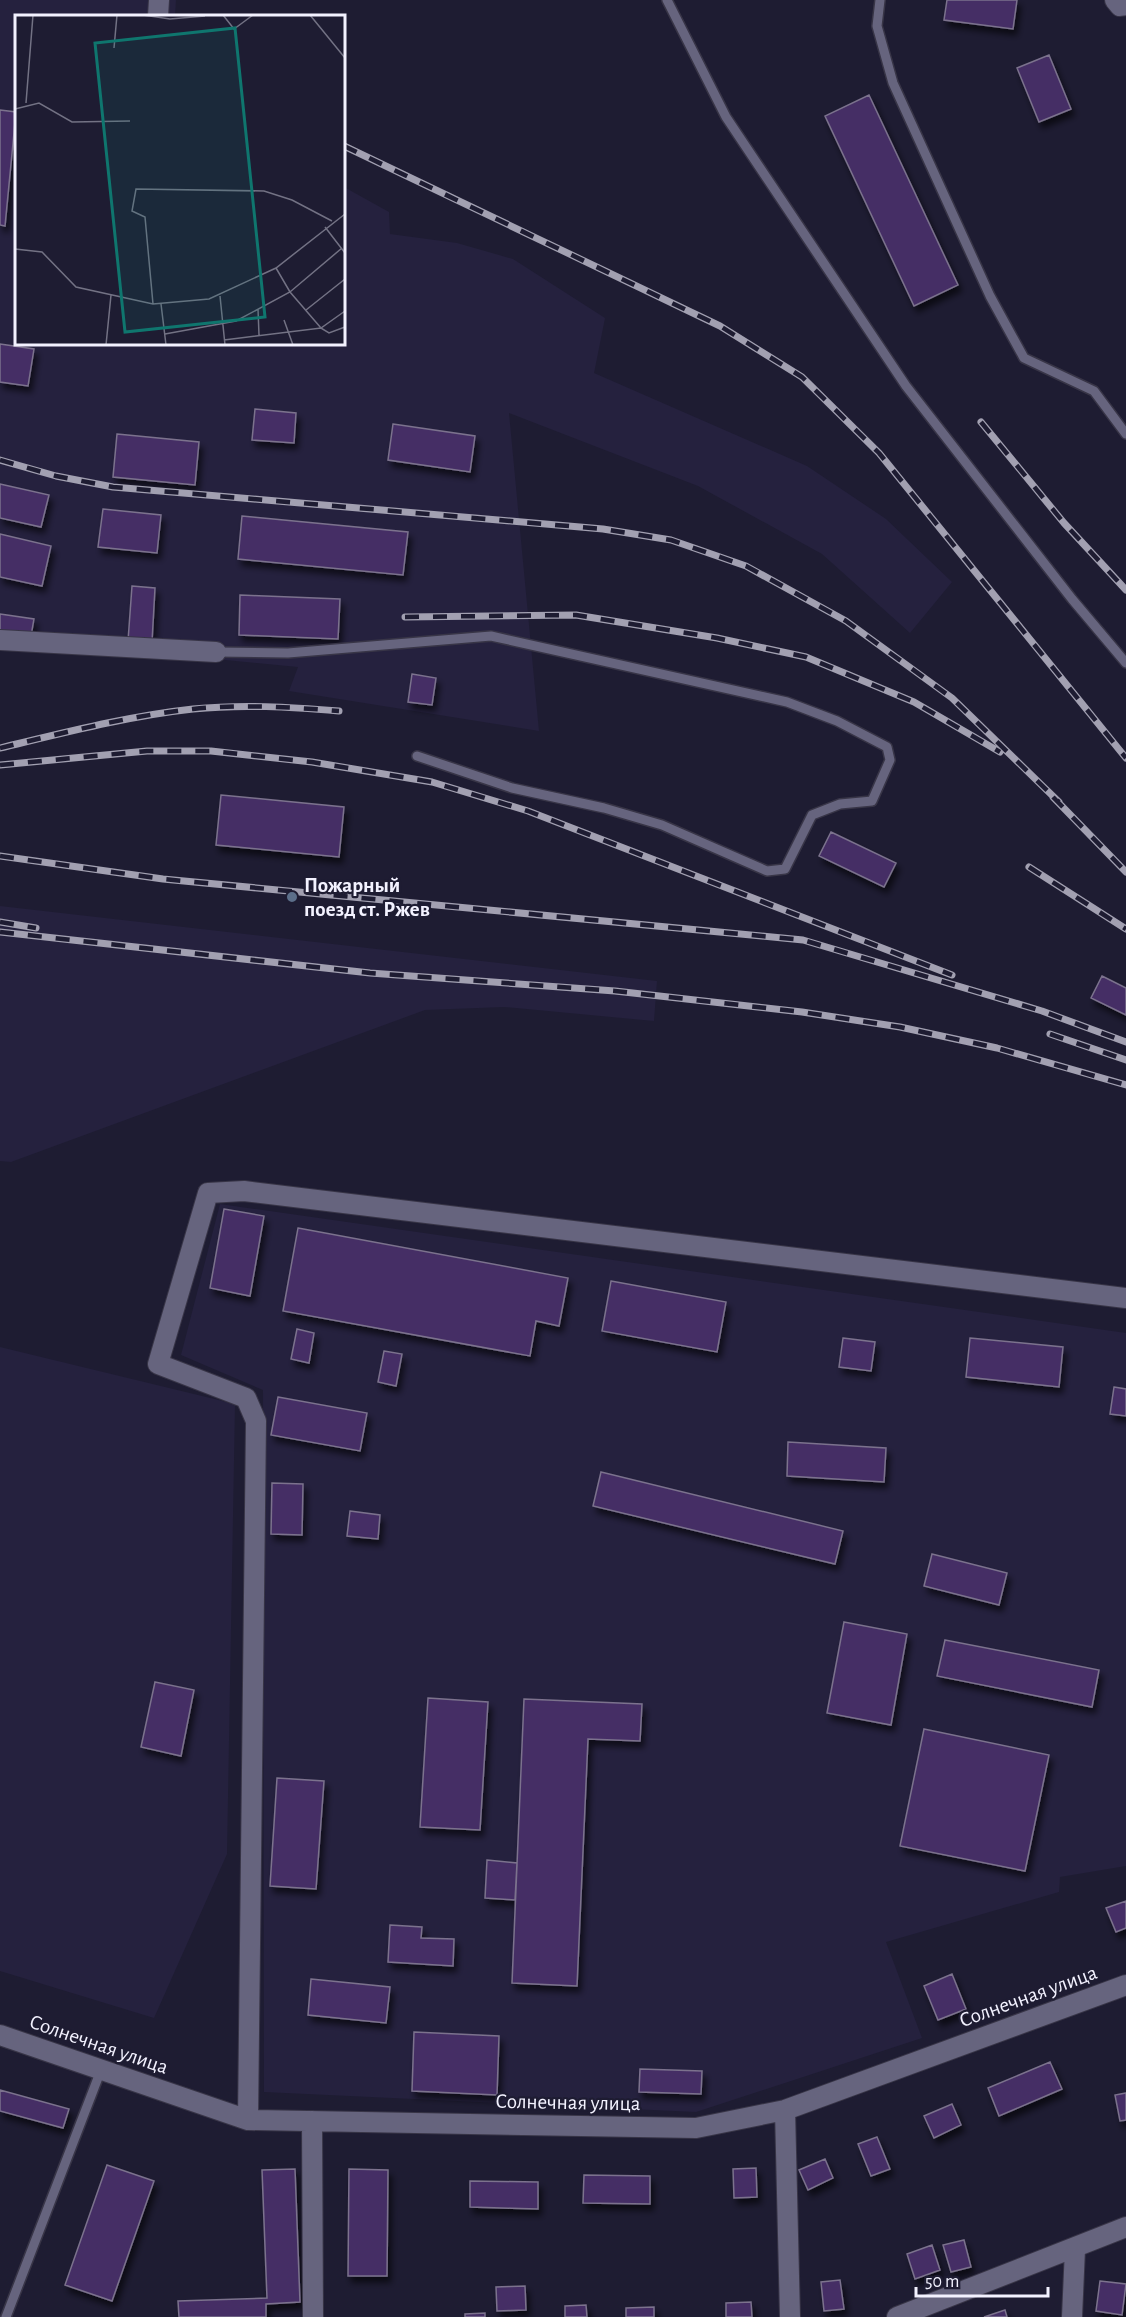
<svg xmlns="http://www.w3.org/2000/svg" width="1126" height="2317" font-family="'Alegreya Sans',sans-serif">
<defs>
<filter id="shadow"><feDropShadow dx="3.5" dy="6" stdDeviation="3" flood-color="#0009"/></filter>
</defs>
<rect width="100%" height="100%" fill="#1e1c32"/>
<path fill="#25213e" d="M 0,0 L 176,0 L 175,16 L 16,16 L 16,344 L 344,344 L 344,187 L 389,212 L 390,234 L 457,243 L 513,259 L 605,318 L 594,373 L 807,466 L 886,519 L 952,582 L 910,633 L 822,554 L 698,486 L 509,413 L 539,731 L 289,691 L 298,667 L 0,638 Z
M 0,906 L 657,981 L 654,1021 L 504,1007 L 425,1010 L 11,1162 L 0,1161 Z
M 220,1204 L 1126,1333 L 1126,1866 L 1060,1877 L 1059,1892 L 886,1942 L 922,2038 L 696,2112 L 264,2092 L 263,1390 L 181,1355 Z
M 0,1347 L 235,1404 L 227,1854 L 154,2018 L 0,1971 Z"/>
<path fill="#452e65" stroke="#7b728d" stroke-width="1.5" filter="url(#shadow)" d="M 947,0 L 1017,0 L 1013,29 L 944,20 Z
M 1049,55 L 1071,109 L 1039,122 L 1017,68 Z
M 869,95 L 958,285 L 914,306 L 825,116 Z
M 0,110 L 16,112 L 5,226 L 0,225 Z
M 0,344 L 34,349 L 28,386 L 0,382 Z
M 255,409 L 296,413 L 294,443 L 252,440 Z
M 393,424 L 475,436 L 470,472 L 388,460 Z
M 117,434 L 199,442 L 195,485 L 113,477 Z
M 0,484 L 49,495 L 41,527 L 0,518 Z
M 103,509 L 161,515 L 157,553 L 98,547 Z
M 242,516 L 408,532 L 403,575 L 238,559 Z
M 0,534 L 51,546 L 42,586 L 0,577 Z
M 132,586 L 155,588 L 152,642 L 128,641 Z
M 240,595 L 340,599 L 338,639 L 239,635 Z
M 0,614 L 34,619 L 31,636 L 0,632 Z
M 412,674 L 436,678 L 432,705 L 408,702 Z
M 221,795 L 344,807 L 339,857 L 216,845 Z
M 831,832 L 896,863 L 884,887 L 819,856 Z
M 1102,976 L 1126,988 L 1126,1015 L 1091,998 Z
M 224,1209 L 264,1216 L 250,1296 L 210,1288 Z
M 298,1228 L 568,1278 L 559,1326 L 536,1321 L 530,1356 L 283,1311 Z
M 611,1281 L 726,1302 L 717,1352 L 602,1331 Z
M 297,1329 L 314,1333 L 309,1363 L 291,1359 Z
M 843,1338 L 875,1342 L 871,1371 L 839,1367 Z
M 970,1338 L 1063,1347 L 1059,1387 L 966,1377 Z
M 384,1351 L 402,1354 L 396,1386 L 378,1382 Z
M 1114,1387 L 1126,1389 L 1126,1416 L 1110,1414 Z
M 278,1397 L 367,1413 L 360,1451 L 271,1435 Z
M 788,1442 L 886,1448 L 884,1482 L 787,1476 Z
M 601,1472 L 843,1531 L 835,1564 L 593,1506 Z
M 272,1483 L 303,1484 L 302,1535 L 271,1534 Z
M 350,1511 L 380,1515 L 378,1539 L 347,1536 Z
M 932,1554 L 1007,1573 L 999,1605 L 924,1586 Z
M 844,1622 L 907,1634 L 891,1725 L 827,1713 Z
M 945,1640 L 1099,1670 L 1092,1707 L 937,1676 Z
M 155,1682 L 194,1690 L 181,1756 L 141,1747 Z
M 428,1698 L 488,1702 L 480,1830 L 420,1827 Z
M 524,1699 L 642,1704 L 640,1741 L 588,1739 L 577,1986 L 512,1983 Z
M 924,1729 L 1049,1755 L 1025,1871 L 900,1846 Z
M 277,1778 L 324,1781 L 316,1889 L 270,1886 Z
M 487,1860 L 517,1863 L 515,1900 L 485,1898 Z
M 1126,1901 L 1126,1928 L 1116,1932 L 1106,1908 Z
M 390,1925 L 422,1927 L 421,1938 L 454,1939 L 453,1966 L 388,1962 Z
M 952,1974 L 966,2009 L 938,2020 L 924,1986 Z
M 311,1979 L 390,1987 L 386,2023 L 308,2015 Z
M 414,2032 L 499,2036 L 497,2095 L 412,2091 Z
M 1050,2062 L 1062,2089 L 999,2116 L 988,2088 Z
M 640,2069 L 702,2071 L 701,2094 L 639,2092 Z
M 0,2090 L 69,2109 L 63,2128 L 0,2111 Z
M 1126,2093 L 1126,2120 L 1120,2121 L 1115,2095 Z
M 952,2104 L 961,2125 L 934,2138 L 924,2116 Z
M 877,2137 L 890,2169 L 871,2176 L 858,2144 Z
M 825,2159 L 833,2178 L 808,2190 L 799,2170 Z
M 107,2165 L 154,2181 L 112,2301 L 65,2285 Z
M 756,2168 L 757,2197 L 734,2198 L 733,2169 Z
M 295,2169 L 300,2302 L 266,2304 L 266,2317 L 179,2317 L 178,2301 L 267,2298 L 262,2170 Z
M 349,2169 L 388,2170 L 387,2276 L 348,2276 Z
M 584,2175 L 650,2176 L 650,2204 L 583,2203 Z
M 470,2181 L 538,2182 L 538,2209 L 470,2207 Z
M 964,2240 L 971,2267 L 951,2272 L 943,2245 Z
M 932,2245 L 940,2270 L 915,2279 L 907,2254 Z
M 840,2280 L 844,2309 L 824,2311 L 821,2282 Z
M 1100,2281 L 1126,2284 L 1122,2315 L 1096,2311 Z
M 525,2286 L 526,2310 L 497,2311 L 496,2287 Z
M 751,2302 L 752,2317 L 726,2317 L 726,2303 Z
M 586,2305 L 587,2317 L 565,2317 L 565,2306 Z
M 654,2307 L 654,2317 L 626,2317 L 626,2308 Z
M 1005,2310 L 1007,2317 L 984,2317 Z
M 485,2313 L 485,2317 L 465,2317 L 465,2314 Z"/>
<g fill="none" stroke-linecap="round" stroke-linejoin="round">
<g stroke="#383547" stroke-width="12">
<path id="lane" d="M 667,0 L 726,117 L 906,386 L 1072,599 L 1126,663
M 880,0 L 877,26 L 893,83 L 990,296 L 1024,358 L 1094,391 L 1126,434
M 216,652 L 288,653 L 491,636 L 787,702 L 837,721 L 887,747 L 890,760 L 872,801 L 840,804 L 812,815 L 785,869 L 767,871 L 662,825 L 604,808 L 512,788 L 417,756
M 6,2317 L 101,2070"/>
</g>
<g stroke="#383547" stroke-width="22">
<path id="street" d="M 1115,0 L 1120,6 L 1126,5
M 158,16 L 159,0
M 0,640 L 216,652
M 0,2035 L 248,2120 L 696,2128 L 785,2110 L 1126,1985
M 785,2110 L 790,2317
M 248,2120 L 256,1421 L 246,1398 L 158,1364 L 208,1193 L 244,1191 L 1126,1298
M 312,2121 L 313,2317
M 897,2317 L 1126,2227
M 1072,2317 L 1075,2249"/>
</g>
<use href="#lane" stroke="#66647e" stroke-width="9"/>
<use href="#street" stroke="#66647e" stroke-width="20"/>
<g stroke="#a2a0b1" stroke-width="7">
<path id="rail" d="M 344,146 L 720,326 L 802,377 L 879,453 L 1126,758
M 981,422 L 1064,523 L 1126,590
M 0,460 L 56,476 L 113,487 L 603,529 L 671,540 L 746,566 L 846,621 L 952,698 L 1059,802
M 405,617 L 576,615 L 717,638 L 806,657 L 914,702 L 1000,752
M 0,748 C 63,733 128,716 193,709 C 242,704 290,707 339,711
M 0,765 L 147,751 L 211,751 L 312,762 L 432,782 L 528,811 L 952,975
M 1053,797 L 1126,872
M 0,856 L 163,879 L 803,940 L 1042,1011 L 1126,1042
M 1029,867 L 1126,929
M 0,922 L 36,928
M 0,932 L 370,973 L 615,991 L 802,1012 L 900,1027 L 997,1048 L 1126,1085
M 1050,1034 L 1126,1060"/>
</g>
<use href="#rail" stroke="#1e1c32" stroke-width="4.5" stroke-dasharray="14" stroke-linecap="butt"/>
</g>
<circle fill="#5c6f8a" stroke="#1e1c32" stroke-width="2" cx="292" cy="897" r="6"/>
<g text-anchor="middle" stroke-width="4.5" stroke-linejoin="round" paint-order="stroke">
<g font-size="21" font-weight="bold" fill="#f3f2ff" stroke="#1e1c32" text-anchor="start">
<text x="304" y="892">Пожарный<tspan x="304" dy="24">поезд ст. Ржев</tspan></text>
</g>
<g font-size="21" fill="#f3f2ff" stroke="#1e1c32">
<text transform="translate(1028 1996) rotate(-20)" y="7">Солнечная улица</text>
<text transform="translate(99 2044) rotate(19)" y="7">Солнечная улица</text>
<text transform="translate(568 2102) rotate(1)" y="7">Солнечная улица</text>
</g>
</g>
<g transform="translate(15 15)">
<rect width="330" height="330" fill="#1e1c32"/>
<path fill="none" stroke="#737284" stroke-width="1.5" d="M 128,0 L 155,4 L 190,1M 208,0 L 219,14 L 238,0M 295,0 L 330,43M 99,33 L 102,0M 11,88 L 18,0M 0,94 L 24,88 L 57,107 L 115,106M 310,212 L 330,238M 0,234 L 27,237 L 61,272 L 138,289 L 194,284 L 261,253 L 330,199M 261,253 L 275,277 L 306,313 L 330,296M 205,281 L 210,330M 138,289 L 130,202 L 117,196 L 121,174 L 249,176 L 277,185 L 317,206M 146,289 L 151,330M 243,294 L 244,320M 291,295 L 330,264M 269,305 L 278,330M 150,319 L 221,306 L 275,277 L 327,233M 209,325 L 306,313 L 314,318 L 330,312M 91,330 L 96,280"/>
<path fill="#0f766e" fill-opacity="0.15" stroke="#0f766e" stroke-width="3" d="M 220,13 L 250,302 L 110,317 L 80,28 Z"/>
<rect width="330" height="330" fill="none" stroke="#f3f2ff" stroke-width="3"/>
</g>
<path d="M916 2287v9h132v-9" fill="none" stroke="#f3f2ff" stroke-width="3"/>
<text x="925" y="2287" font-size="18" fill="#f3f2ff" stroke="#1e1c32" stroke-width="4.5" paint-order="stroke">50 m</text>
</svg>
